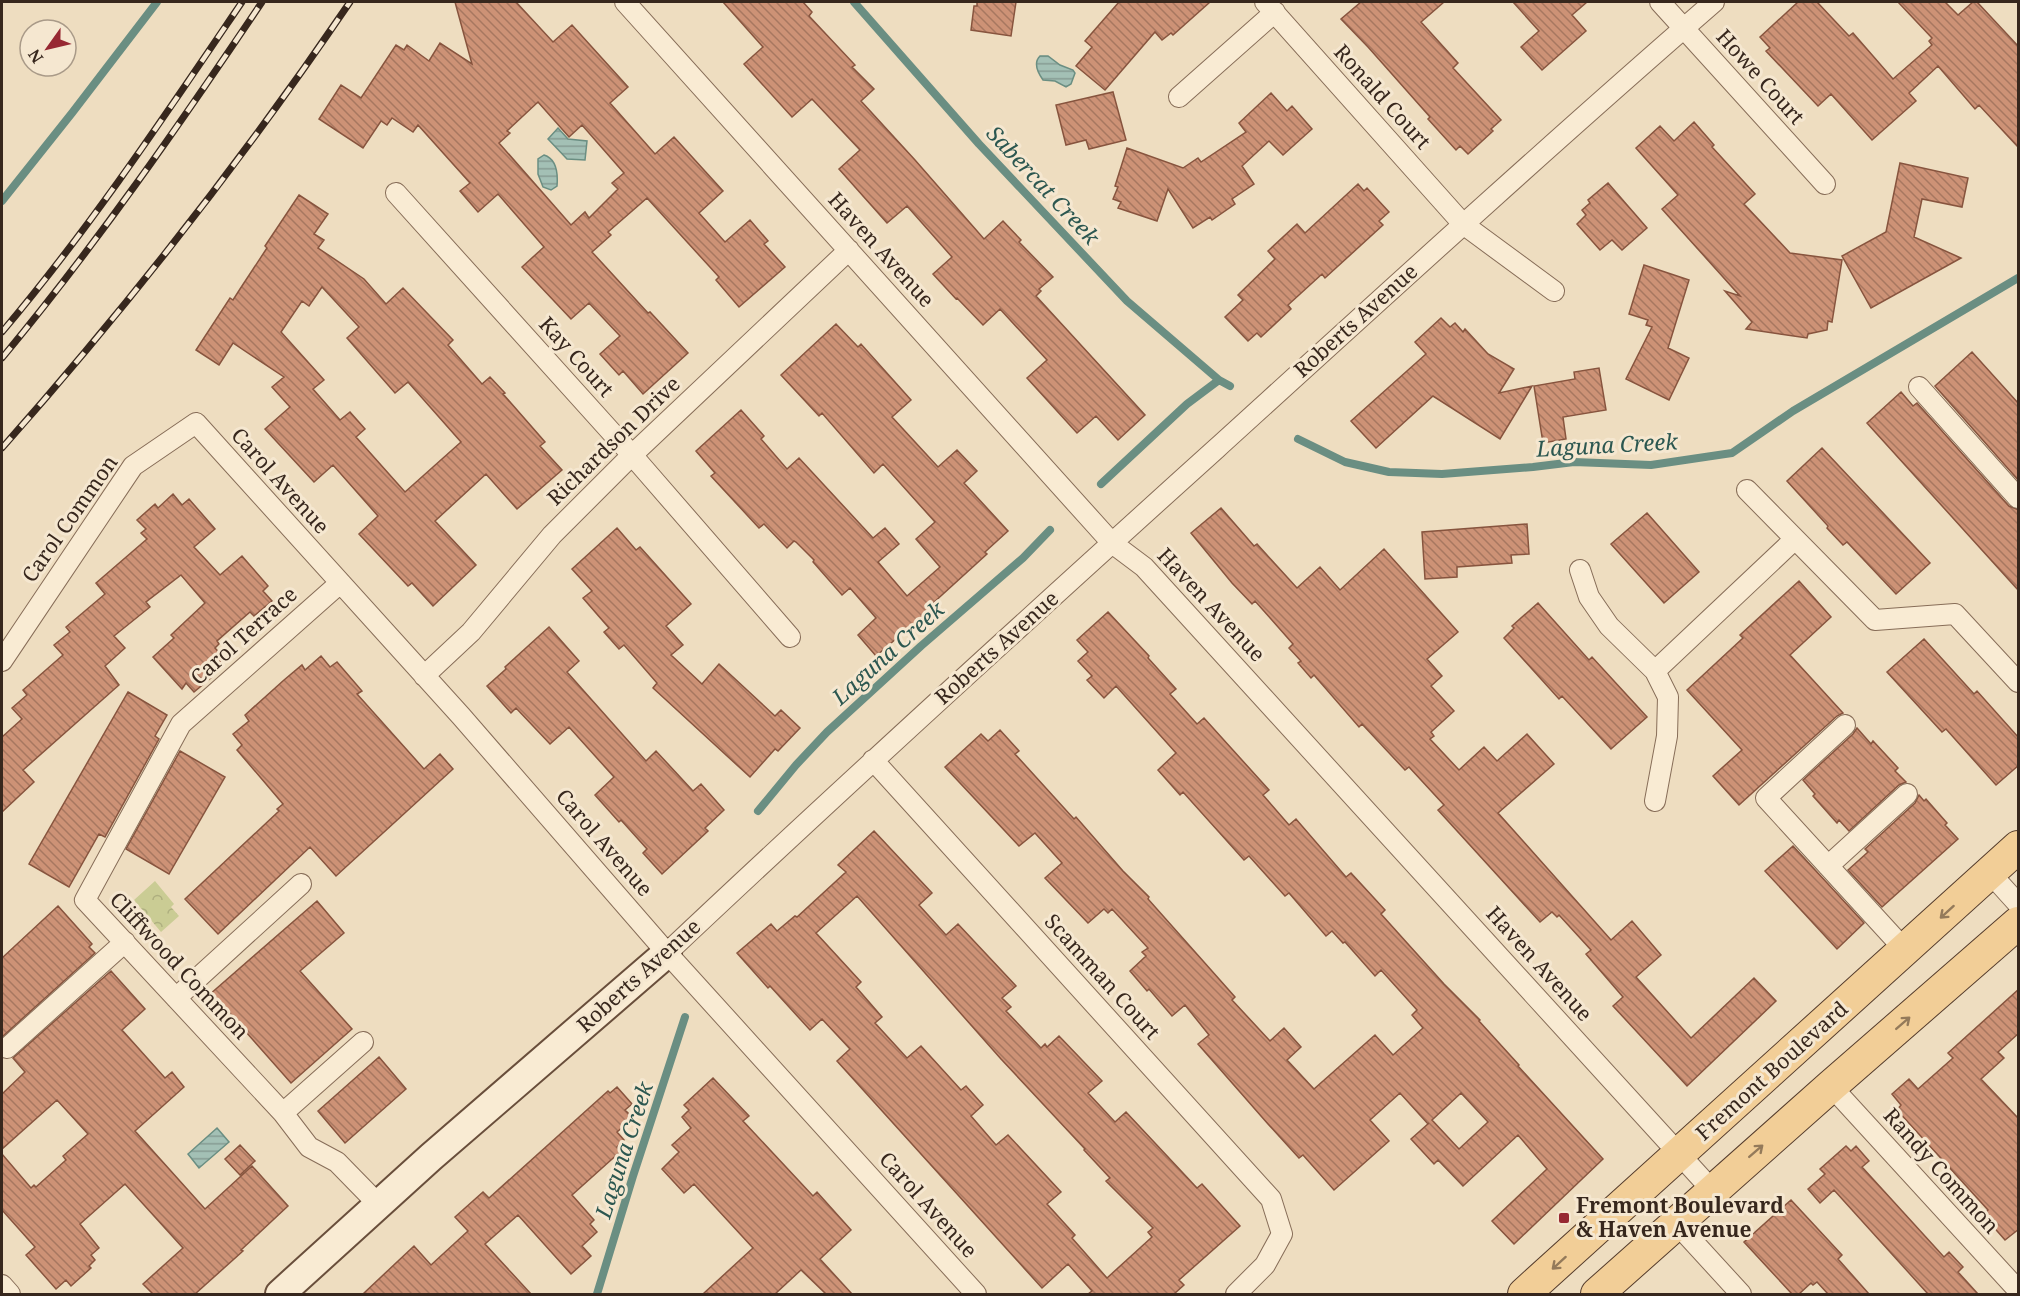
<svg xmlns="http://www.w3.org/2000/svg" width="2020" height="1296" font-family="'Noto Serif',serif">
<defs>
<pattern id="park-crowns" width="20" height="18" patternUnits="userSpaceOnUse" patternTransform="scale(1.5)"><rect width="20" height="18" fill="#cacc94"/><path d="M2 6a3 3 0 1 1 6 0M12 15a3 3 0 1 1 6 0" fill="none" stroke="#aeaf7f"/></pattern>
<pattern id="water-rules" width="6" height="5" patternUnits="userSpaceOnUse" patternTransform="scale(1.5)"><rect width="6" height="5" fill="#a3c0b5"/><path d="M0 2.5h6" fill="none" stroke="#869c93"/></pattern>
<pattern id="building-back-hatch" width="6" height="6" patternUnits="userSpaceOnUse" patternTransform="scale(1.5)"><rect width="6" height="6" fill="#cd9276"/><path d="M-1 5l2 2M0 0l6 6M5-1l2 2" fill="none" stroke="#a77760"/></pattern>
</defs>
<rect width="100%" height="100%" fill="#eeddc0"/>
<path fill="url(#park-crowns)" d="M 155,881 L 174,904 L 171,907 L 179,916 L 161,932 L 134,900 Z"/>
<path fill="url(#water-rules)" stroke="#6a8e82" stroke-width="1.5" d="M 1040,56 L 1048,56 L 1060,65 L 1073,70 L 1075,73 L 1071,84 L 1066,87 L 1055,81 L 1043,80 C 1038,73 1033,63 1040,56 Z
M 558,128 L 568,139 L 587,141 L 585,160 L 567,159 L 548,139 Z
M 544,155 C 557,159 558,174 557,186 L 551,190 L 543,187 L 538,174 L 538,159 Z
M 217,1128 L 229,1142 L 199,1168 L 188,1154 Z"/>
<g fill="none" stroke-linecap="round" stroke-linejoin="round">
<path stroke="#6a8e82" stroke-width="8" d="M 854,2 L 979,144 L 1127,301 L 1219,380 L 1230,386
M 2,201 L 72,113 L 157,2
M 1298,439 L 1345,462 L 1389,472 L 1442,474 L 1533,467 L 1574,462 L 1651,465 L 1732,453 L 1793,411 L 2018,278
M 1101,484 L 1187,404 L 1219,380
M 758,811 L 796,765 L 827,732 L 921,646 L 1023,558 L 1050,530
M 597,1294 L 633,1176 L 685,1017"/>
</g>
<path fill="url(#building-back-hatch)" stroke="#87543e" stroke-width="1.5" fill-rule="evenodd" d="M 455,2 L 516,2 L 553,42 L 572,25 L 628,87 L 610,103 L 655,154 L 674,137 L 723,191 L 699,213 L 725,242 L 750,220 L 768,241 L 764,244 L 785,267 L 739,307 L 716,280 L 719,277 L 647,198 L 608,232 L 611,235 L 592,252 L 648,313 L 650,312 L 688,353 L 643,394 L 623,371 L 619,375 L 600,354 L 620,336 L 589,303 L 571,319 L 522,267 L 544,247 L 498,194 L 478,212 L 460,191 L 470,183 L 418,125 L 413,132 L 392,118 L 387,125 L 381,121 L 363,148 L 319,119 L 341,85 L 361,98 L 396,45 L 404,50 L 407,45 L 429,61 L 440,43 L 472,64 ZM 538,102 L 569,137 L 582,125 L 624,173 L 612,183 L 618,189 L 589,218 L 585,212 L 571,225 L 499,143 L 510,133 L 507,131 Z
M 723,2 L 803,2 L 812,12 L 809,16 L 855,65 L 852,67 L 874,89 L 861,101 L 915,160 L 984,239 L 1003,221 L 1021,240 L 1019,242 L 1053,277 L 1039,289 L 1041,291 L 1036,296 L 1145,415 L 1118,440 L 1096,416 L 1077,433 L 1027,378 L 1047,360 L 1000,309 L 983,325 L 957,298 L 956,299 L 933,274 L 952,257 L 907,206 L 887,223 L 839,169 L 860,150 L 812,99 L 792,117 L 762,84 L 744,64 L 763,47 Z
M 977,2 L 1016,2 L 1011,36 L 971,30 L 974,6 L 977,6 Z
M 1119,2 L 1210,2 L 1173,35 L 1171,33 L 1162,40 L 1155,32 L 1105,90 L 1076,66 L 1092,47 L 1085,41 Z
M 1361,2 L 1444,2 L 1421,22 L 1458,63 L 1453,68 L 1501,120 L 1491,129 L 1493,131 L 1468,154 L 1460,146 L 1456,150 L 1428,119 L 1430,117 L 1368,47 L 1341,19 Z
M 1513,2 L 1587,2 L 1572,15 L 1586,31 L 1542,70 L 1521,47 L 1539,31 Z
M 1798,2 L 1817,2 L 1849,36 L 1853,33 L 1893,79 L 1932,45 L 1929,41 L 1932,38 L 1898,2 L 1945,2 L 1958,15 L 1973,2 L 1977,2 L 2019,47 L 2019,148 L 1979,105 L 1975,109 L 1938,66 L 1909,93 L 1916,101 L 1872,140 L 1831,94 L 1818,106 L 1766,51 L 1770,48 L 1760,37 Z
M 1113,92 L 1126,140 L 1089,149 L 1086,140 L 1066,145 L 1056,105 Z
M 1271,93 L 1287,111 L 1292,106 L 1312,129 L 1283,155 L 1269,141 L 1242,166 L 1254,184 L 1232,199 L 1235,204 L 1212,220 L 1210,217 L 1193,228 L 1168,189 L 1157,221 L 1118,208 L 1121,202 L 1113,199 L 1118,187 L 1115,186 L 1127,148 L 1183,168 L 1198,158 L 1201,162 L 1246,132 L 1239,123 Z
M 1694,122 L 1714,145 L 1712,147 L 1755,194 L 1744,204 L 1790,253 L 1842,260 L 1832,322 L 1828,321 L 1827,330 L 1808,334 L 1807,338 L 1746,329 L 1752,322 L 1725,291 L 1740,296 L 1662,209 L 1678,195 L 1636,148 L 1660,126 L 1674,141 Z
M 1900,163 L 1968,178 L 1962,207 L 1922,199 L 1914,237 L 1961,258 L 1871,308 L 1842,256 L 1886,232 Z
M 1608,183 L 1647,228 L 1622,250 L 1612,240 L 1600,250 L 1577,224 L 1586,215 L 1582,210 L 1590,203 L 1588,200 Z
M 1358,184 L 1364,191 L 1367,188 L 1389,212 L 1379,221 L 1383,225 L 1325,278 L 1322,274 L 1288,305 L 1291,309 L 1261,337 L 1257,333 L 1248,341 L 1225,317 L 1243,300 L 1238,295 L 1275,259 L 1268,251 L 1297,224 L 1305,233 Z
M 299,195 L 328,214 L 314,234 L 324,240 L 318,248 L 364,279 L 386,304 L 403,288 L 453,340 L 448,345 L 482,384 L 490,377 L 505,393 L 503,394 L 545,442 L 540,446 L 562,470 L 517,509 L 486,474 L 435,521 L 476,565 L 433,606 L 412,583 L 408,586 L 359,534 L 378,516 L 333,465 L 314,482 L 265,429 L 290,407 L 272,387 L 284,377 L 233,343 L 219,365 L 196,350 L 230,298 L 233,300 L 240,289 L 267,248 L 265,246 ZM 322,287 L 359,327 L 347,338 L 395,393 L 408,382 L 461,442 L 405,492 L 356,437 L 365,429 L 350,412 L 340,420 L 313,389 L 324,380 L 281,332 L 302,301 L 309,306 Z
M 1644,265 L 1689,280 L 1668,348 L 1689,358 L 1669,400 L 1626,379 L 1652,327 L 1646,325 L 1648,320 L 1629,314 Z
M 1441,318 L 1450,327 L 1455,323 L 1463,332 L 1465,329 L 1488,354 L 1514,369 L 1499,393 L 1532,386 L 1500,439 L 1433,396 L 1376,448 L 1351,421 L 1426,354 L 1415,342 Z
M 836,324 L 858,347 L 861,344 L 911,400 L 892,417 L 938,467 L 957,450 L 977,471 L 964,483 L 1008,531 L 985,552 L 987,554 L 931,605 L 933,607 L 876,656 L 858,635 L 876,618 L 850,588 L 842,595 L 813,562 L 814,560 L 796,542 L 794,541 L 787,548 L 764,524 L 759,528 L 711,476 L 715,473 L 696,451 L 741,410 L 764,436 L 761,439 L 787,469 L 799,458 L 873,538 L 885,528 L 899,544 L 878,562 L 907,596 L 940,567 L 916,539 L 935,522 L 883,464 L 874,473 L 822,413 L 819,416 L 781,375 Z
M 1972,352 L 2019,404 L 2019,481 L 1935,386 Z
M 1599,368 L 1606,410 L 1563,417 L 1566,439 L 1543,443 L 1534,386 L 1575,379 L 1574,372 Z
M 1901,392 L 1913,406 L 1917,403 L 2009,506 L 2019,510 L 2019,591 L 1867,423 Z
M 1822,448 L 1930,563 L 1896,594 L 1847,542 L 1843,545 L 1827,528 L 1828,526 L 1787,481 Z
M 173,494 L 182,505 L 189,499 L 215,529 L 194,547 L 220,575 L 242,556 L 268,586 L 263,591 L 272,601 L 254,616 L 250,612 L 217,641 L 219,644 L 215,648 L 224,658 L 208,673 L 212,677 L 194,692 L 186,683 L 182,689 L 153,657 L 174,638 L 171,635 L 205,603 L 181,575 L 146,602 L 150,607 L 114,636 L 125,648 L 105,666 L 119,685 L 23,770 L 34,782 L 2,812 L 2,737 L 22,719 L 12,708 L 27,695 L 23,690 L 63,655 L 54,645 L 70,632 L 66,627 L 105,594 L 96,583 L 147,539 L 141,533 L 146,529 L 137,520 L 155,504 L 158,508 Z
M 1221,508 L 1254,546 L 1257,544 L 1297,588 L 1320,567 L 1340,590 L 1384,549 L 1458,632 L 1427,659 L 1442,676 L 1431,686 L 1454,711 L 1431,732 L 1434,736 L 1430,739 L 1459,770 L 1484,747 L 1497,761 L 1527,734 L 1554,764 L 1498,813 L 1611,940 L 1632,921 L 1661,955 L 1636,977 L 1691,1038 L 1754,978 L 1776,1001 L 1687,1086 L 1613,1006 L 1623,997 L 1586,954 L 1591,950 L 1559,915 L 1557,917 L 1552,912 L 1540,922 L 1438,810 L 1444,805 L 1409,767 L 1405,770 L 1362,724 L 1359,727 L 1314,675 L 1311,678 L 1298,663 L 1301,661 L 1289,648 L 1293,644 L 1255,601 L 1252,604 L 1232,583 L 1191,533 Z
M 1647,513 L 1699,572 L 1664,603 L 1611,544 Z
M 1527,524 L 1529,554 L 1511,555 L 1512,563 L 1457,567 L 1457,577 L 1425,579 L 1422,532 Z
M 617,528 L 636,550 L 640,547 L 691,604 L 666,626 L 683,645 L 671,655 L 702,684 L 719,664 L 775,716 L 781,710 L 800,728 L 778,751 L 775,749 L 750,777 L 653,688 L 657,683 L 624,645 L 619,649 L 604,632 L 609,628 L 583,598 L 592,591 L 572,569 Z
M 1799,581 L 1831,617 L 1790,655 L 1843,713 L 1837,716 L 1739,805 L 1713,776 L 1742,750 L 1687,690 L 1743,638 L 1740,635 Z
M 1538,603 L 1589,660 L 1592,657 L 1647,717 L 1611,749 L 1562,696 L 1559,699 L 1504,638 L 1514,628 L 1512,626 Z
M 1108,612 L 1149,656 L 1148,658 L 1176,689 L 1170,694 L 1197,724 L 1204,718 L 1269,790 L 1263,795 L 1289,825 L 1296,819 L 1346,877 L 1351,873 L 1385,910 L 1381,914 L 1444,984 L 1480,1020 L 1479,1021 L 1519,1065 L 1518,1066 L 1603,1159 L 1514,1244 L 1492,1221 L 1547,1169 L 1518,1135 L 1463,1186 L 1438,1160 L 1434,1164 L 1411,1139 L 1429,1123 L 1428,1124 L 1400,1093 L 1370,1120 L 1389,1141 L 1334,1190 L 1303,1155 L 1299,1158 L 1268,1124 L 1198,1044 L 1209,1035 L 1185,1005 L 1172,1016 L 1149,989 L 1147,991 L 1130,971 L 1146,956 L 1142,952 L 1148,948 L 1112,909 L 1108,913 L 1104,909 L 1088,923 L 1045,878 L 1062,863 L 1035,833 L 1019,846 L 945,767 L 981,734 L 988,741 L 1000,730 L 1019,751 L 1015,754 L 1074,819 L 1076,817 L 1123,871 L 1149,897 L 1148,899 L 1235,997 L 1232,1000 L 1270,1041 L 1284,1028 L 1301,1047 L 1287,1060 L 1314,1089 L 1375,1035 L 1393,1055 L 1423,1028 L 1412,1015 L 1417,1010 L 1381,970 L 1375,976 L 1345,942 L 1343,943 L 1332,931 L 1326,936 L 1289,893 L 1285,896 L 1249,856 L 1244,860 L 1183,792 L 1180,795 L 1158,770 L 1176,753 L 1116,686 L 1104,698 L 1087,680 L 1092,676 L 1078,661 L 1088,652 L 1077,640 ZM 1461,1093 L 1488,1122 L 1459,1149 L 1432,1120 Z
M 549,627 L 579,661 L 567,672 L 646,761 L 656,751 L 693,791 L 701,784 L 724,810 L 705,828 L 708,831 L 662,874 L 643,853 L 647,849 L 621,820 L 619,822 L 595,795 L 614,777 L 569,727 L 550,744 L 516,708 L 511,713 L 487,686 L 506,669 L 505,667 Z
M 1924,639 L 1974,694 L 1977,691 L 2019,738 L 2019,765 L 1996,785 L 1946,729 L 1942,732 L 1887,672 Z
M 321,656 L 330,667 L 337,662 L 362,691 L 357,694 L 424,769 L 440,754 L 453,769 L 336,876 L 310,847 L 218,934 L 185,899 L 279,811 L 277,809 L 283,804 L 237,750 L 242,745 L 233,734 L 249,721 L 245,715 L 284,680 L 302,665 L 305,670 Z
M 128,692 L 167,715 L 155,736 L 159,739 L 105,837 L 99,834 L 69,887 L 29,864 Z
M 1857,728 L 1871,744 L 1873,741 L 1898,768 L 1895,771 L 1906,782 L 1899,785 L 1849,831 L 1839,820 L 1837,823 L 1813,796 L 1815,794 L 1803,780 L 1853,734 Z
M 180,751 L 225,777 L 169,874 L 126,849 Z
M 1919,795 L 1924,801 L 1926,799 L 1947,823 L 1945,825 L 1958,839 L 1882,907 L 1848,870 L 1868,852 L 1865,849 L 1915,803 Z
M 874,831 L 932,893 L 919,905 L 946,935 L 958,924 L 1016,986 L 1002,998 L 1011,1007 L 1006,1011 L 1041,1048 L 1045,1044 L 1047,1047 L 1059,1036 L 1102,1081 L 1088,1093 L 1115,1122 L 1126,1112 L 1197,1188 L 1202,1184 L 1240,1226 L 1179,1280 L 1184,1285 L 1174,1294 L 1088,1294 L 1092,1291 L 1068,1264 L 1042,1288 L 837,1061 L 850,1049 L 822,1019 L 810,1030 L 770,986 L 768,988 L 737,953 L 771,924 L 777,931 L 795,916 L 797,917 L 846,872 L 838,865 ZM 857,896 L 1001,1059 L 1085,1149 L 1084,1150 L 1110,1178 L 1106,1181 L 1153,1228 L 1148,1232 L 1152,1237 L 1107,1278 L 1072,1238 L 1075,1235 L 1047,1204 L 1061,1192 L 1008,1135 L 996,1145 L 971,1116 L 983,1105 L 966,1086 L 961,1090 L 921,1046 L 907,1058 L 875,1023 L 882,1017 L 856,987 L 861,982 L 816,933 Z
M 1793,846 L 1864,923 L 1837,949 L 1765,871 Z
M 317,901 L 344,933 L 300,971 L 352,1029 L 291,1083 L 239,1024 L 236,1026 L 209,995 Z
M 58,906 L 92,944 L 89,947 L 95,953 L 2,1037 L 2,958 Z
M 111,971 L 145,1009 L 122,1030 L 165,1078 L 172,1072 L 184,1087 L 135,1131 L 205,1209 L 252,1166 L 288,1206 L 241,1250 L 243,1251 L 195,1294 L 153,1294 L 143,1284 L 183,1248 L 125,1184 L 80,1224 L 99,1248 L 91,1255 L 95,1260 L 89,1266 L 91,1268 L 71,1286 L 66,1280 L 56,1289 L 26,1255 L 35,1247 L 2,1210 L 2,1154 L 31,1188 L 34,1185 L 36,1187 L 66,1160 L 63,1156 L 88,1134 L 57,1100 L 2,1149 L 2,1094 L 25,1072 L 13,1058 Z
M 2019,989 L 2019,1033 L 1998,1052 L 2004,1058 L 1981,1079 L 2019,1119 L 2019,1229 L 2005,1240 L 1983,1215 L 1988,1210 L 1897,1110 L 1901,1105 L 1892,1094 L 1909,1079 L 1918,1089 L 1953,1058 L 1948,1053 Z
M 379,1057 L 406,1089 L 345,1143 L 318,1111 Z
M 713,1078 L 749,1116 L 743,1121 L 813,1196 L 817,1192 L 851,1230 L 820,1259 L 852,1294 L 826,1294 L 801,1270 L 775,1294 L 703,1294 L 753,1248 L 694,1184 L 684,1193 L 662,1169 L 679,1152 L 672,1145 L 691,1128 L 682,1117 L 689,1110 L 684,1105 Z
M 617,1087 L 632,1104 L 625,1110 L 633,1118 L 617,1132 L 624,1140 L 617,1147 L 621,1151 L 572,1195 L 594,1220 L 590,1224 L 597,1232 L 582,1246 L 591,1256 L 571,1274 L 518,1215 L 485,1244 L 531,1294 L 363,1294 L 414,1246 L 431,1265 L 468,1231 L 455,1217 L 483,1192 L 489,1198 L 608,1091 L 610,1093 Z
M 240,1145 L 255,1161 L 240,1175 L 225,1159 Z
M 1846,1146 L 1851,1151 L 1856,1146 L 1869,1161 L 1862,1167 L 1944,1257 L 1949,1252 L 1963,1267 L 1958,1272 L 1978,1294 L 1928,1294 L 1834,1190 L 1820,1203 L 1808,1189 L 1825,1174 L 1820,1169 Z
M 1791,1200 L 1842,1255 L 1838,1259 L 1869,1294 L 1828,1294 L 1817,1282 L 1813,1285 L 1811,1283 L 1799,1294 L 1792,1294 L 1744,1242 Z"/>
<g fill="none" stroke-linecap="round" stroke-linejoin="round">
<g stroke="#876d58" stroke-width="22">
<path id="street" d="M 625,2 L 1112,543 L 1144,567 L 1712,1190
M 1265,2 L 1463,224 L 1554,291
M 1660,2 L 1825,184
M 1179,97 L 1275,12
M 396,193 L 632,455 L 790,637
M 1919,387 L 2018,498
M 1747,490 L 1875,620 L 1955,614 L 2018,682
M 1580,570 L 1589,597 L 1609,626 L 1655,671 L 1668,697 L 1667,736 L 1655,801
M 339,584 L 181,724 L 85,900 L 283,1113 L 309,1147 L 337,1162 L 379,1205
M 2,661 L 133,466 L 196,423 L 461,716 L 667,953 L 976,1294
M 1655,671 L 1795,539
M 424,676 L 471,632 L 552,535 L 632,455 L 849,250
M 1845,725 L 1766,798 L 1905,950
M 873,760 L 1271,1199 L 1282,1234 L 1265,1265 L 1236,1294
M 1828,866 L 1907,794
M 1990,873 L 2018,904
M 667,953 C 848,782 1032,615 1217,448 C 1382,298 1546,148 1714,2
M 176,998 L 301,884
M 7,1048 L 125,942
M 1831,1086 L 2016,1288
M 283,1113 L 363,1042
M 1676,1223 L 1741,1294
M 2,1285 L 10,1294"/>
</g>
<g stroke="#694e3b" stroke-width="32">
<path id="secondary" d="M 280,1294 L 431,1157 L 667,953"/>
</g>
<g stroke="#553c2c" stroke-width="34">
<path id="primary" d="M 1524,1294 L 2018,847
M 1597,1294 L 1831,1086 L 2018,923"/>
</g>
<use href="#street" stroke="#f9ebd3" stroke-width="20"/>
<use href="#secondary" stroke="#f9ebd3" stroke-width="28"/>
<use href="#primary" stroke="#f2ce97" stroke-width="32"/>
<g stroke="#37271d" stroke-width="7">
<path id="rail" d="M 2,332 C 90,228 166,114 242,2
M 2,358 C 96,245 180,124 262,2
M 2,448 C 127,307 244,158 350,2"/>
</g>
<use href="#rail" stroke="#f5e7d0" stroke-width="4.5" stroke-dasharray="14" stroke-linecap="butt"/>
</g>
<defs><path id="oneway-shaft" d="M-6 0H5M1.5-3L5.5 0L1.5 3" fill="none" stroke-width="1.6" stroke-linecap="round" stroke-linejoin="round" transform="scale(1.5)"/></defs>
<g stroke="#947a5a">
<use href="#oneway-shaft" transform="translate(1947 912) rotate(138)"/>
<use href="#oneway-shaft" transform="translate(1903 1023) rotate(-41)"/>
<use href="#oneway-shaft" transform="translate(1756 1151) rotate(-41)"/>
<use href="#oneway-shaft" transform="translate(1559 1263) rotate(138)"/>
</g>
<rect fill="#972832" stroke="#f5e7d0" stroke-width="2" x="1558" y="1212" width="12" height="12" rx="3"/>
<g text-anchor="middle" stroke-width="6" stroke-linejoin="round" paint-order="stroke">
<g font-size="21" fill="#37271d" stroke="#f5e7d0">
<text transform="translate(1760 77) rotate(48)" y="7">Howe Court</text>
<text transform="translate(1382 97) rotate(48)" y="7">Ronald Court</text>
<text transform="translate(881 250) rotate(48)" y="7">Haven Avenue</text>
<text transform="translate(1356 321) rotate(-42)" y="7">Roberts Avenue</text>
<text transform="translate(576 357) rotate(48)" y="7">Kay Court</text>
<text transform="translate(614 441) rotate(-44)" y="7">Richardson Drive</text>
<text transform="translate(280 481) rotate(48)" y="7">Carol Avenue</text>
<text transform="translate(70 519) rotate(-55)" y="7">Carol Common</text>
<text transform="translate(1211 605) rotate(47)" y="7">Haven Avenue</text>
<text transform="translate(244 636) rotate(-42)" y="7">Carol Terrace</text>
<text transform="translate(997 648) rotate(-42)" y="7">Roberts Avenue</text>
<text transform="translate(604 843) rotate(49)" y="7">Carol Avenue</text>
<text transform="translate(1539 964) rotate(48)" y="7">Haven Avenue</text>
<text transform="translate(179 966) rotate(47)" y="7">Cliffwood Common</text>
<text transform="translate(639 976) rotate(-42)" y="7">Roberts Avenue</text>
<text transform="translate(1102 977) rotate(48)" y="7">Scamman Court</text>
<text transform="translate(1772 1071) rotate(-42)" y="7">Fremont Boulevard</text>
<text transform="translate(1941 1171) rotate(48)" y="7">Randy Common</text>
<text transform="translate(928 1205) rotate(48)" y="7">Carol Avenue</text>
</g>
<g font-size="21" font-weight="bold" fill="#37271d" stroke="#f5e7d0" text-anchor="start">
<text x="1576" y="1213">Fremont Boulevard<tspan x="1576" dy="24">&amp; Haven Avenue</tspan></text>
</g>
<g font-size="22" font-style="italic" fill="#2c5750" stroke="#f5e7d0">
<text transform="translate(1043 185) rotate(47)" y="8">Sabercat Creek</text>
<text transform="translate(1607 445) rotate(-3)" y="8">Laguna Creek</text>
<text transform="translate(888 653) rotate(-42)" y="8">Laguna Creek</text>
<text transform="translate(624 1150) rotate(-72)" y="8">Laguna Creek</text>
</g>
</g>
<rect width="2020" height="1296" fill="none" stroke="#37271d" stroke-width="6"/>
<g transform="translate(48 48) rotate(236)"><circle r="28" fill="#f5e7d0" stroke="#a99a88" stroke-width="1.5"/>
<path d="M0-4.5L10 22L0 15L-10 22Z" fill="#972832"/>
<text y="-9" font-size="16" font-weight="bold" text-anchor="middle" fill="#37271d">N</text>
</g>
</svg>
